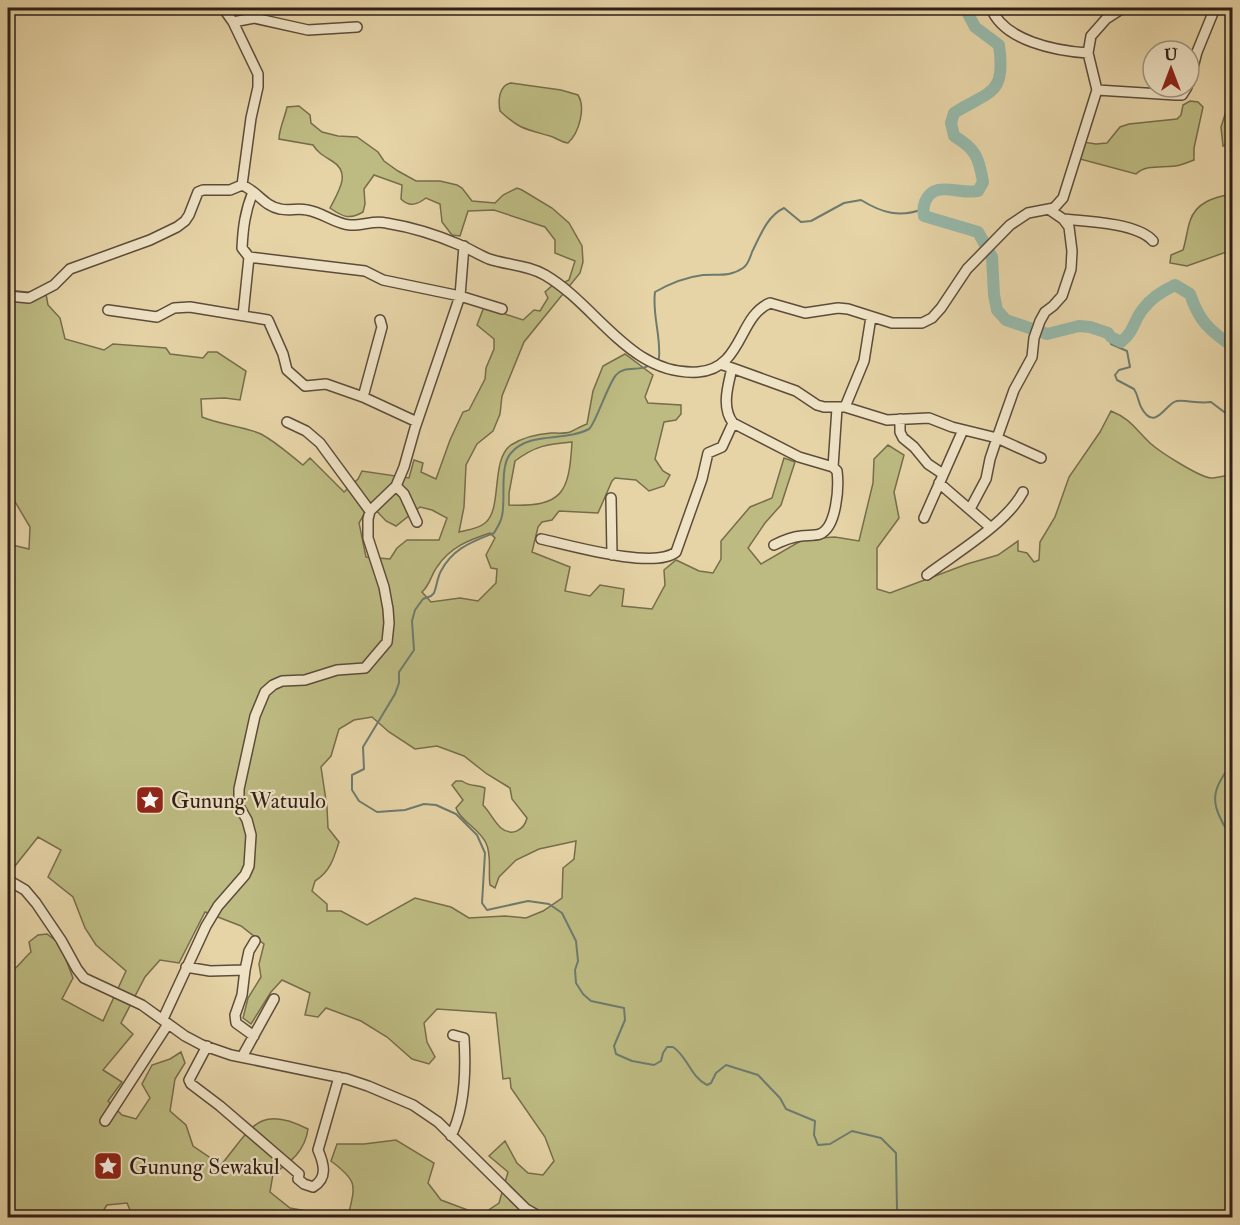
<svg xmlns="http://www.w3.org/2000/svg" width="1240" height="1225" font-family="'IM FELL Double Pica',serif">
<rect width="100%" height="100%" fill="#e6d4a7"/>
<filter id="stains"><feTurbulence type="fractalNoise" baseFrequency=".00333" numOctaves="4"/><feColorMatrix values="0 0 0 0 .2 0 0 0 0 .09 0 0 0 0 .02 0 0 0 .5 -.17"/></filter>
<radialGradient id="worn" r=".72"><stop offset=".6" stop-color="#630" stop-opacity="0"/><stop offset="1" stop-color="#630" stop-opacity=".3"/></radialGradient>
<path fill="#bdbb82" stroke="#766d4c" stroke-width="1.5" fill-rule="evenodd" d="M 511,83 L 561,90 L 578,95 C 586,108 579,133 568,143 C 560,142 557,138 550,136 C 525,129 519,129 500,111 C 498,100 499,85 511,83 Z
M 1190,101 L 1198,102 L 1203,107 L 1194,148 L 1194,160 C 1189,162 1184,164 1180,165 C 1166,169 1147,163 1136,174 L 1080,159 L 1083,142 L 1096,144 L 1107,143 L 1120,127 L 1129,124 L 1177,119 L 1181,115 L 1183,105 Z
M 1232,103 L 1232,143 L 1223,146 L 1221,127 L 1228,105 Z
M 299,106 L 310,115 L 311,123 L 322,132 L 338,136 L 357,137 L 378,152 L 384,161 L 398,171 L 416,181 L 440,181 L 457,185 L 462,188 L 472,201 L 495,203 L 503,195 L 517,188 L 522,190 L 552,208 L 569,223 L 582,246 L 583,262 L 580,273 L 524,342 L 502,396 L 500,414 L 493,431 L 477,444 L 466,465 L 464,507 L 459,532 C 467,530 478,529 485,523 C 503,509 490,460 511,445 C 522,438 538,434 551,433 C 557,433 564,434 570,432 C 575,430 581,426 587,424 L 593,391 L 603,366 L 625,354 L 653,375 L 645,397 L 648,403 L 681,405 L 681,414 L 676,420 L 664,422 L 655,459 L 663,471 L 670,475 L 664,486 L 649,491 L 636,480 L 615,478 L 612,481 L 598,513 L 559,511 L 552,520 L 542,522 L 538,527 L 532,552 L 570,567 L 565,591 L 590,596 L 600,585 L 624,589 L 622,606 L 652,609 L 665,585 L 664,570 L 676,560 L 699,571 L 713,573 L 721,559 L 721,541 L 750,507 L 772,498 L 784,458 L 795,462 L 781,505 L 765,523 L 748,548 L 761,564 L 804,539 L 835,537 L 859,541 L 873,483 L 874,459 L 888,445 L 904,455 L 894,492 L 899,518 L 877,548 L 877,589 L 890,593 L 967,564 L 998,555 L 1018,541 L 1018,551 L 1027,553 L 1034,562 L 1039,560 L 1040,542 L 1055,517 L 1069,477 L 1100,432 L 1111,411 C 1131,419 1136,430 1150,443 C 1160,452 1199,477 1211,478 C 1217,478 1223,476 1229,475 L 1232,477 L 1232,1217 L 348,1217 C 355,1185 359,1182 331,1161 L 337,1144 L 364,1144 L 396,1140 L 434,1163 L 428,1183 L 441,1200 L 481,1215 L 499,1203 L 508,1172 L 489,1156 L 505,1141 L 517,1163 L 528,1173 L 543,1175 L 554,1161 L 545,1137 L 511,1088 L 510,1078 L 503,1079 L 496,1013 L 437,1009 L 424,1023 L 427,1042 L 435,1057 L 429,1064 L 412,1059 L 387,1037 L 361,1021 L 326,1008 L 318,1017 L 305,1015 L 310,993 L 282,980 L 271,992 L 251,1024 L 243,1018 L 248,998 L 261,977 L 259,964 L 264,944 L 241,926 L 205,912 L 179,963 L 160,960 L 145,977 L 121,1023 L 133,1034 L 103,1070 L 122,1082 L 108,1101 L 122,1115 L 136,1119 L 150,1098 L 142,1084 L 152,1065 L 170,1059 L 181,1052 L 185,1063 L 175,1079 L 170,1111 L 186,1125 L 193,1146 L 221,1165 C 251,1129 258,1103 308,1129 C 305,1151 291,1162 273,1174 L 270,1192 L 290,1208 L 340,1217 L 133,1217 L 127,1203 L 107,1205 L 99,1217 L 8,1217 L 8,974 C 18,968 22,960 31,952 L 29,942 L 38,935 L 47,934 L 60,944 L 73,978 L 62,999 L 103,1021 L 126,971 L 96,945 L 85,928 L 73,897 L 48,877 L 61,850 L 38,837 L 15,866 L 8,863 L 8,544 L 29,549 L 30,527 L 8,490 L 8,290 L 46,294 L 48,305 L 60,318 L 65,339 L 104,350 L 113,344 L 166,348 L 170,354 L 203,358 L 208,352 L 217,352 L 246,371 L 240,400 L 225,398 L 201,399 L 202,417 C 221,425 243,426 261,434 C 276,442 289,454 303,465 L 310,458 L 344,492 L 358,479 L 362,471 L 409,478 L 414,460 L 423,463 L 421,472 L 436,479 L 450,440 L 463,412 L 469,410 L 485,379 L 486,368 L 494,349 L 494,339 L 477,325 L 484,307 L 523,320 L 534,310 L 540,311 L 548,298 L 545,292 L 554,284 L 563,283 L 569,280 L 575,261 L 555,253 L 555,240 L 545,227 L 494,210 L 468,211 L 460,236 L 452,235 L 442,222 L 440,204 L 426,198 C 418,204 410,208 401,199 L 402,185 L 374,175 L 364,189 L 365,204 L 363,212 C 349,220 343,217 330,208 C 338,192 352,173 332,161 C 324,156 318,153 313,145 L 279,139 C 279,129 285,117 287,107 ZM 572,442 C 569,493 563,507 509,505 L 509,493 L 515,461 C 535,446 547,444 572,442 ZM 370,504 L 386,521 L 396,526 L 420,507 L 432,510 L 447,518 L 439,540 L 407,540 L 397,548 L 390,559 L 366,557 L 359,523 ZM 490,533 L 495,538 L 486,555 L 491,568 L 497,569 L 496,583 L 478,601 L 460,598 L 431,602 L 422,592 C 430,585 431,575 437,567 C 450,547 469,540 490,533 ZM 372,717 L 389,732 L 415,749 L 437,746 L 464,756 L 487,774 L 510,788 L 512,799 L 527,818 C 524,830 512,837 501,828 C 495,823 489,811 483,805 L 485,788 C 477,784 470,787 462,781 L 456,781 L 452,785 L 463,800 L 456,808 C 460,821 479,828 486,843 C 492,855 488,872 490,885 L 495,888 L 499,877 L 516,860 L 539,849 L 576,841 L 574,859 L 563,868 L 562,898 L 543,911 L 526,918 L 505,916 L 469,918 L 451,907 L 415,898 L 367,925 L 341,911 L 327,911 L 327,904 L 312,891 L 315,881 C 330,872 334,858 339,842 L 328,828 L 327,807 L 321,767 L 331,756 L 339,729 L 354,720 Z
M 1232,194 L 1232,250 L 1187,266 L 1170,263 L 1171,255 L 1183,250 C 1186,241 1187,230 1190,221 C 1196,202 1215,197 1232,194 Z"/>
<g fill="none" stroke-linecap="round" stroke-linejoin="round">
<path stroke="#6d7b6f" stroke-width="2" d="M 1108,333 L 1111,344 L 1127,351 L 1130,367 L 1119,370 L 1115,375 L 1117,380 L 1134,389 C 1138,395 1138,401 1141,407 C 1155,434 1166,402 1177,401 C 1188,400 1199,404 1211,402 L 1232,418
M 657,360 L 659,358 C 661,336 652,314 655,292 C 669,284 687,277 703,275 C 718,274 730,277 743,268 C 748,265 750,258 752,252 C 760,236 767,216 784,208 L 801,222 L 811,221 L 844,203 L 861,200 C 882,213 900,218 923,209
M 650,365 C 640,372 624,365 616,375 C 608,384 595,425 589,429 C 565,442 530,431 511,453 C 499,466 506,499 502,516 C 501,522 497,528 494,533 C 472,542 453,548 441,571 C 437,578 437,586 434,593 L 431,596 L 423,599 L 415,610 L 412,621 L 414,650 L 399,672 L 399,683 L 395,694 L 363,747 L 364,769 L 352,775 L 352,790 L 359,801 L 377,812 L 405,810 L 424,804 L 436,805 L 456,814 L 477,835 L 485,853 L 482,903 L 487,910 L 528,901 L 549,904 L 562,913 L 576,941 L 578,961 L 575,970 L 576,983 L 583,994 L 591,1001 L 624,1008 L 625,1020 L 614,1046 L 616,1054 L 632,1061 L 654,1065 L 661,1061 L 663,1053 L 667,1047 L 673,1047 C 688,1057 690,1076 707,1085 L 711,1083 L 716,1073 L 726,1065 L 758,1075 L 780,1098 L 786,1109 L 815,1121 L 814,1135 L 818,1145 L 830,1144 L 852,1131 L 881,1138 L 896,1153 L 897,1209 L 903,1218
M 1229,834 C 1210,802 1210,793 1232,763
M 948,1218 C 965,1209 976,1209 993,1218"/>
<path stroke="#96b8a9" stroke-width="12" d="M 965,8 L 975,27 L 999,45 C 1006,95 991,90 954,113 L 951,123 L 954,136 C 976,149 979,158 983,182 L 978,191 C 959,195 934,179 925,202 C 923,207 923,210 924,216 L 978,232 L 992,257 L 994,295 L 997,310 L 1006,320 L 1047,334 L 1079,326 L 1090,327 L 1108,333 L 1111,337 L 1121,342 C 1135,331 1133,321 1143,309 C 1151,298 1162,291 1175,285 L 1190,294 C 1199,321 1209,330 1232,346
M 8,24 L 11,8"/>
<g stroke="#5d4c3b" stroke-width="12">
<path id="minor" d="M 223,8 L 233,22 L 258,74 L 258,87 L 251,118 L 242,185
M 991,8 C 1004,41 1056,51 1088,53
M 233,22 L 254,18 L 308,30 L 357,27
M 1189,83 L 1197,52 L 1215,8
M 1097,90 L 1176,95 L 1182,95 L 1187,87
M 1063,219 C 1086,221 1138,223 1153,241
M 249,257 L 365,271 L 383,280 L 460,296 L 502,309
M 8,296 L 29,298 L 54,285 L 70,269 L 150,240 L 177,227 L 185,221 L 189,215 L 198,192 L 203,190 L 230,190 L 242,185 C 257,191 264,206 280,209 C 289,211 298,208 307,210 C 322,212 335,224 350,225 C 362,226 374,220 386,223 C 411,227 437,235 460,245 C 470,249 479,255 489,259 C 507,265 528,265 545,275 C 598,306 630,376 698,372 C 743,369 738,316 770,303 L 805,313 L 838,308 L 848,309 L 892,323 L 922,323 L 932,318 L 941,308 L 967,269 L 1010,225 L 1028,213 L 1054,208 L 1063,198 L 1097,90 L 1088,53 L 1091,36 L 1106,19 L 1123,8
M 108,310 L 157,317 L 174,308 L 190,307 L 268,320 L 283,354 L 287,370 L 305,386 L 326,384 L 363,397 L 417,422
M 243,315 L 249,257 L 242,248 C 243,228 245,211 253,192
M 871,317 L 864,361 L 845,407 L 887,420 L 929,418 L 952,427 L 997,438 L 1014,390 L 1032,357 L 1034,338 L 1040,321 L 1045,312 L 1053,306 L 1062,296 L 1071,269 L 1072,251 L 1069,227 L 1063,219 L 1050,210
M 732,368 L 796,391 L 817,405 L 824,407 L 844,407
M 363,397 L 382,327 L 380,320
M 900,419 L 900,432 L 903,438 L 914,447 L 928,464 L 943,474
M 287,422 L 306,431 L 320,443 L 370,511
M 733,423 L 799,457 L 833,467
M 939,483 L 990,527
M 396,486 L 404,494 L 417,522
M 611,498 L 612,555
M 970,509 L 986,479 L 990,459 L 997,438 L 1041,458
M 924,518 L 963,430
M 541,539 C 569,545 654,570 676,552 L 702,479 L 708,453 L 722,447 L 733,423 C 721,407 728,386 732,368 L 723,365
M 774,545 C 782,541 791,537 801,536 C 807,535 814,536 820,534 C 837,527 839,486 837,471 L 833,467 L 837,408
M 927,575 C 956,553 1007,523 1023,492
M 8,880 L 25,890 L 36,903 L 61,940 L 77,969 L 84,978 L 142,1005 L 185,1036 L 202,1045 L 231,1055 L 347,1079 L 368,1086 L 413,1105 L 438,1122 L 526,1209 L 542,1218
M 186,967 L 210,971 L 245,970 L 249,951 L 255,941
M 245,970 L 242,995 L 235,1015 L 236,1023 L 254,1036
M 163,1019 L 206,926 L 218,906 L 245,875 L 249,866 L 251,835 L 247,820 L 239,806 L 239,789 L 255,716 L 265,692 L 273,685 L 282,681 L 305,680 L 337,670 L 365,668 L 387,642 L 389,623 L 388,609 L 384,587 L 368,538 L 368,519 L 370,511 L 396,486 L 404,467 L 415,428 L 460,296 L 464,246
M 207,1046 L 189,1080 L 191,1084 L 220,1106 L 299,1174 L 298,1179 L 304,1184 L 313,1187 C 328,1178 324,1164 318,1150 L 339,1077
M 242,1057 L 274,999
M 105,1121 L 168,1024
M 451,1136 C 465,1108 466,1069 464,1038 L 453,1035"/>
</g>
<use href="#minor" stroke="#efe3c6" stroke-width="9"/>
</g>
<defs>
<g id="sight-square" transform="scale(1.5)"><rect x="-9" y="-9" width="18" height="18" rx="4" fill="#8f2418" stroke="#efe3c6"/><path d="M0-6L1.8-2.2L6-1.7L2.9 1.2L3.7 5.4L0 3.3L-3.7 5.4L-2.9 1.2L-6-1.7L-1.8-2.2Z" fill="#fff"/></g>
</defs>
<g fill-rule="evenodd">
<use href="#sight-square" x="150" y="800"/>
<use href="#sight-square" x="108" y="1166"/>
</g>
<g text-anchor="middle" stroke-width="4.5" stroke-linejoin="round" paint-order="stroke">
<g font-size="22" fill="#2f1f17" stroke="#efe3c6" text-anchor="start">
<text x="171" y="808">Gunung Watuulo</text>
<text x="129" y="1174">Gunung Sewakul</text>
</g>
</g>
<rect width="1240" height="1225" fill="none" stroke="#e6d4a7" stroke-width="30"/>
<rect x="9" y="9" width="1222" height="1207" fill="none" stroke="#2f1f17" stroke-width="3"/>
<rect x="15" y="15" width="1210" height="1195" fill="none" stroke="#2f1f17" stroke-width="1.5"/>
<g transform="translate(1171 69)"><circle r="28" fill="#efe3c6" stroke="#a29580" stroke-width="1.5"/>
<path d="M0-4.5L10 22L0 15L-10 22Z" fill="#8f2418"/>
<text y="-9" font-size="16" font-weight="bold" text-anchor="middle" fill="#2f1f17">U</text>
</g>
<rect width="100%" height="100%" filter="url(#stains)"/>
<rect width="100%" height="100%" fill="url(#worn)"/>
</svg>
